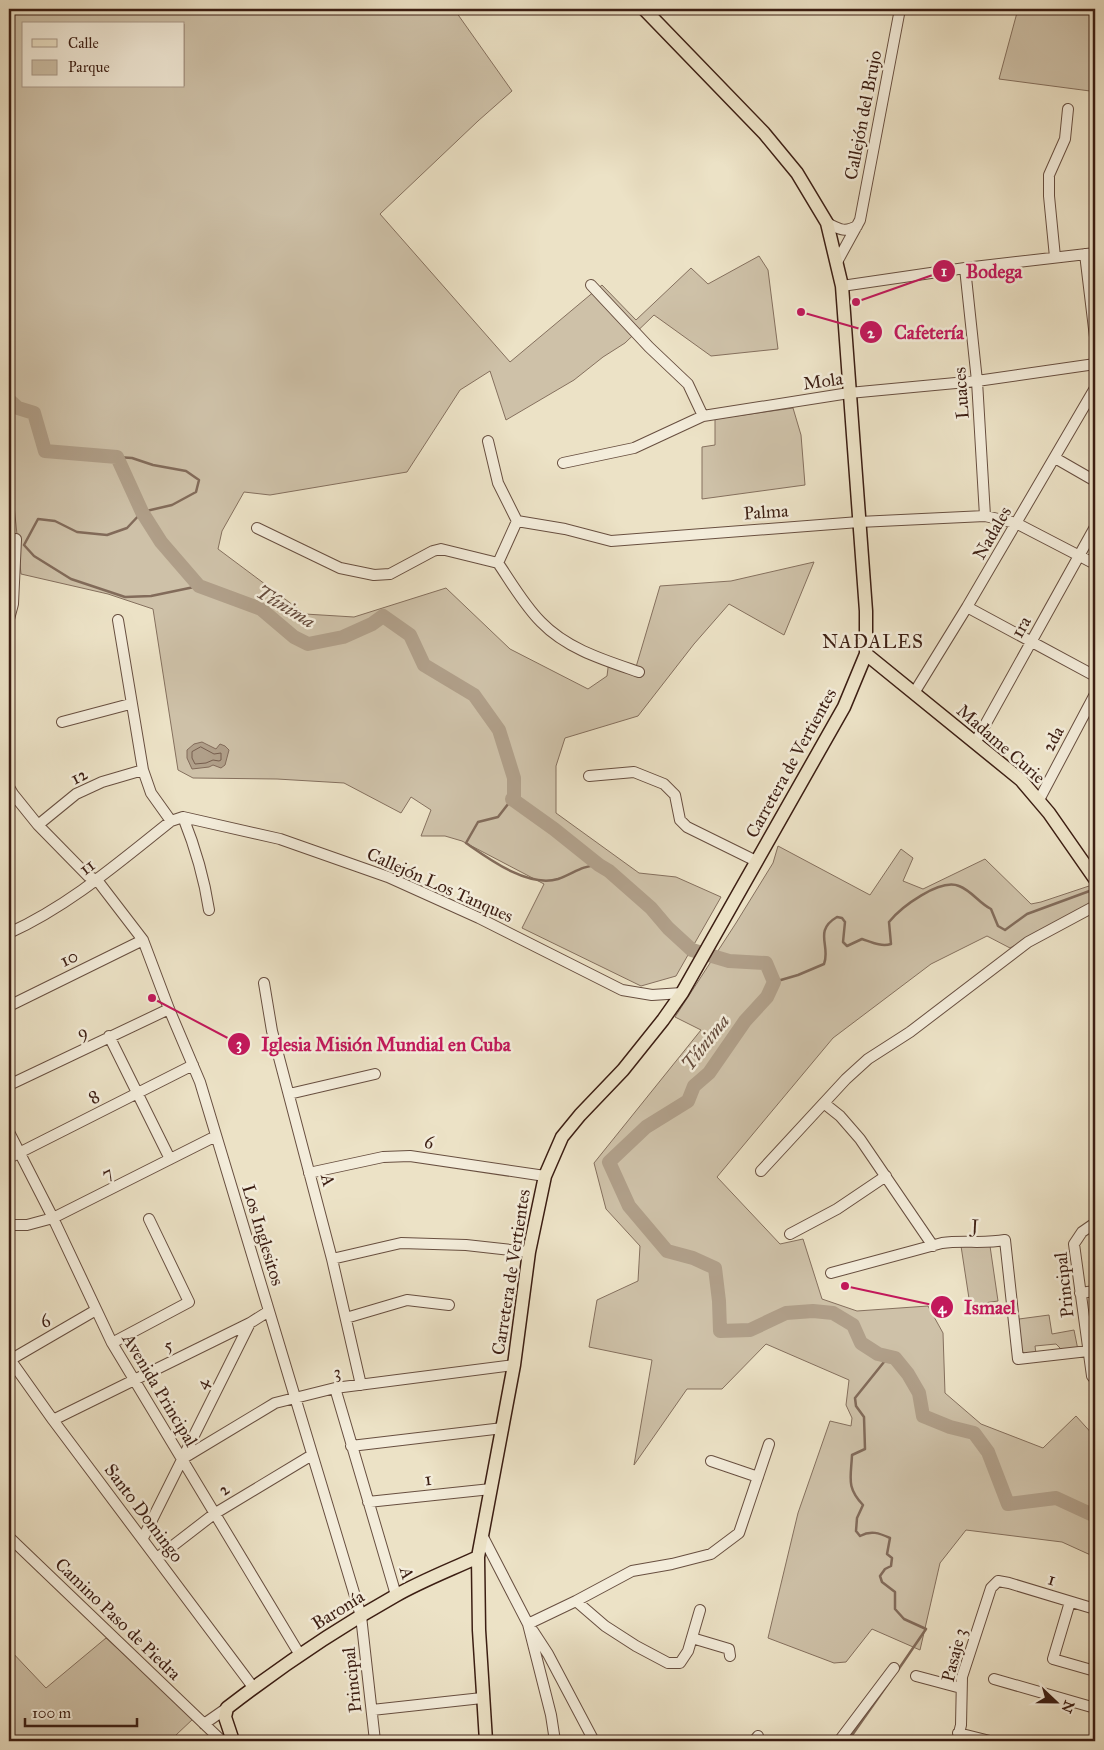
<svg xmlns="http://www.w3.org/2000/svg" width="1104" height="1750" font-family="'IM FELL Great Primer',serif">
<rect width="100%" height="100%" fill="#ece2c6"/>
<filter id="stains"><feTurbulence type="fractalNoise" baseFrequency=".004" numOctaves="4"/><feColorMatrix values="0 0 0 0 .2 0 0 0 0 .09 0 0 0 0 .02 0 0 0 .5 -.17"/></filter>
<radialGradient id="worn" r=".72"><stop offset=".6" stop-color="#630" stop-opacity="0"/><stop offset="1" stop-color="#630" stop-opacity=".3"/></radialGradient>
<path fill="#cec1a8" stroke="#85705e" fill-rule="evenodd" d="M 9,9 L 454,9 L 512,91 L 478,121 L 380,214 L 510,362 L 602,285 L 636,320 L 691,268 L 708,284 L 759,256 L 768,270 L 778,349 L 711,356 L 654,315 L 625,343 L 603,357 L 574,380 L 506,420 L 490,371 L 460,390 L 407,472 L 270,495 L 244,492 L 222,531 L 218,549 L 305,614 L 354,617 L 446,588 L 510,649 L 588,689 L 607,676 L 609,660 L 636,667 L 660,586 L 731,581 L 814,562 L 784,635 L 729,604 L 694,644 L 638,716 L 565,738 L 556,766 L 556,813 L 639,873 L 676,877 L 721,897 L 676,976 L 641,986 L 522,928 L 544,884 L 462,841 L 445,836 L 421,836 L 431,810 L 411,797 L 401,813 L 344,783 L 277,779 L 193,778 L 178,770 L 153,609 L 108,594 L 21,574 L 14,505 L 9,507 ZM 24,24 L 184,24 L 184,86 L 24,86 Z
M 1018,9 L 1095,9 L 1095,60 L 1090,91 L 999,79 Z
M 793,408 L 801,435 L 805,485 L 702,499 L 702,447 L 715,445 L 715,419 Z
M 778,846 L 870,895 L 901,849 L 913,858 L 903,881 L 923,889 L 985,859 L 1031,904 L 1041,902 L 1095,884 L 1095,903 L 1010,948 L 987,936 L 931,964 L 833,1038 L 717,1177 L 780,1244 L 803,1239 L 822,1299 L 857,1311 L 928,1306 L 943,1333 L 945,1393 L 981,1424 L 1043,1448 L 1076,1416 L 1095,1437 L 1095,1557 L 1062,1542 L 966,1530 L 940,1563 L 920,1650 L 872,1629 L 846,1662 L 834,1663 L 768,1638 L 798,1513 L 830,1421 L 851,1426 L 852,1418 L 846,1405 L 849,1380 L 766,1344 L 722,1389 L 687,1389 L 634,1465 L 652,1360 L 589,1347 L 597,1300 L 638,1281 L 640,1246 L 606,1209 L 594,1163 L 701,1030 L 675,1017 L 736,923 L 773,863 Z
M 961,1246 L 990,1246 L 998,1301 L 970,1305 Z
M 1049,1315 L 1052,1334 L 1074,1330 L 1078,1350 L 1063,1351 L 1056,1344 L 1035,1346 L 1036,1354 L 1028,1355 L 1021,1351 L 1019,1319 Z
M 106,1638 L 194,1718 L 176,1735 L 179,1741 L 9,1741 L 9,1649 L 46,1688 Z"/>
<path fill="#b09f89" stroke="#826b5a" d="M 202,742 L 216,749 L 220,744 L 225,746 L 229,750 L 225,765 L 221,768 L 213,765 L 209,767 L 192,769 L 187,758 L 187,750 L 194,744 Z"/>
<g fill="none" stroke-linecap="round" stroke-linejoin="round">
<path stroke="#765e4e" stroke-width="1" d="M 201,747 L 214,754 L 221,753 L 221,760 L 219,761 L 213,760 L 206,763 L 195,764 L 192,758 L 192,752 Z"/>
<path stroke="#826b5a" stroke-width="2.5" d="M 117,457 L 132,458 L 153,465 L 186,471 L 199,480 L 196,492 L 172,505 L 142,512 L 127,528 L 107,535 L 77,532 L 55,521 L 38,519 L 24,545 L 34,556 L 71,579 L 125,597 L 151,596 L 199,586
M 512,799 L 498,817 L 478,822 L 466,843 C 489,859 528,888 558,879 C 575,873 580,866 599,865
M 774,982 L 798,975 L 824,964 C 831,946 813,931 837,917 L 842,918 L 845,922 L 843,942 L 847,946 L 862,939 C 871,942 881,947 891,944 L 889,922 C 901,907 940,878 959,886 C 972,891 979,903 991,909 L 998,926 L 1005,930 L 1027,914 L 1095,889
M 888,1357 L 855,1398 L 856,1406 L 864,1417 L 865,1449 L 852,1455 C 851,1478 846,1487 863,1505 L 857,1518 L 856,1531 L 860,1536 C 871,1530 879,1533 890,1538 L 887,1554 L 892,1558 L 891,1566 L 885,1569 L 880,1576 L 882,1582 L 895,1592 L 895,1609 L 904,1619 L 926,1629 L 898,1670
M 848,1741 L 890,1681"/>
<path stroke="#b09f89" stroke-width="14" d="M 9,400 L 18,408 L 34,413 L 45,451 L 117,457 L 142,512 L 161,542 L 199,586 L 261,609 L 294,637 L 308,644 L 343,637 L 372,624 L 383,616 L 410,635 L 424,665 L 474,695 L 499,730 L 514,778 L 514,797 L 512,799 L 554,829 L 599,865 L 609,871 L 651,908 L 668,928 L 692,950 L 729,961 L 766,963 L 774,982 L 767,997 L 745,1021 L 709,1073 L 694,1086 L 688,1101 L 646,1127 L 609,1162 L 629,1206 L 667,1251 L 693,1258 L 715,1268 L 719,1301 L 720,1331 L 750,1330 L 786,1313 L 813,1311 L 833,1313 L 853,1325 L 861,1343 L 878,1354 L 895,1358 L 908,1374 L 919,1393 L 923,1416 L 950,1427 L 974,1433 L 988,1452 L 1008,1504 L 1056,1498 L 1095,1516"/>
<g stroke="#684f40" stroke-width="12">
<path id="minor" d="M 827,223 C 839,229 844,233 857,226
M 1085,254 L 1095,337
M 1055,257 L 1049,196 L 1049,175 L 1065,139 L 1068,109
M 837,262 L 860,220 L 900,9
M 965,268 L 977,381 L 985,516
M 591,285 L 649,347 L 688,384 L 703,416
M 842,286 L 965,268 L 1095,253
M 488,441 L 498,483 L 517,521
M 1055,458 L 1095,481
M 563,463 L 634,448 L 703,416 L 849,393 L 977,381 L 1095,364
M 517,521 L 565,529 L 611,541 L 859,522 L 985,516 L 1016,523 L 1095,564
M 257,528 L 340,568 L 374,575 L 390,574 L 433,551 L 441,549 L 498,563 C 511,582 524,605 541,622 C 567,649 604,660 639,672
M 498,563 L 517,521
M 967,607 L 1095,676
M 9,619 L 13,604 L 16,539
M 118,620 L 143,770 L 151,793 L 171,821
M 914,693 L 967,607 L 1095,388
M 62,722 L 130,704
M 975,743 L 1095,527
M 589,776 L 634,772 L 664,784 L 675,795 L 680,820 L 687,827 L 756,861
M 9,787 L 13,794 L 38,825 L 88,876 L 97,880 L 143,940 L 169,1009 L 200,1082 L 361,1616 L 375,1741
M 1039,800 L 1095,694
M 183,817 C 195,847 204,877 209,910
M 38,825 L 76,794 L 102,782 L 143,770
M 9,933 C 70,905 118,863 171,821 L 183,817 L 280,839 L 388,877 L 479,918 L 622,990 L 652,995 L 682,993
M 264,983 L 272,1031 L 332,1259 L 361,1385
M 9,1006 L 143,940
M 109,1036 L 170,1159
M 9,1085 L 169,1009
M 289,1094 L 375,1074
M 825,1104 L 840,1116 L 860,1139 L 933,1246
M 9,1132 L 53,1218 L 112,1343 L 300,1655
M 9,1158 L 193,1065
M 761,1171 L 846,1079 L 868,1059 L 910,1032 L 1028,942 L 1095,906
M 309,1173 L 383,1157 L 410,1156 L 545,1176
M 1095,1223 L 1082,1232 L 1074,1244 L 1092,1376 L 1095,1380
M 9,1227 L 12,1225 L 27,1225 L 53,1218 L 216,1136
M 790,1234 L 837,1209 L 886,1176
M 332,1259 L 401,1243 L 466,1245 L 529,1252
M 831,1273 L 942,1243 C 963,1240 984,1244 1005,1240 L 1018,1359 L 1088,1351
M 1080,1293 L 1095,1291
M 346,1318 L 407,1300 L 449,1305
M 112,1343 L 189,1302 L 149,1219
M 9,1358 L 53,1420 L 253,1687
M 10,1360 L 96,1310
M 335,1388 L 396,1595
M 53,1420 L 250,1323 L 269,1311
M 351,1446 L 503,1428
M 182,1459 L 275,1403 L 335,1388 L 514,1365
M 711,1461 L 758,1477
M 368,1502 L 491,1489
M 482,1535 L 528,1624 L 551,1715 L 555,1741
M 9,1537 L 222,1741
M 143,1538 L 250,1323
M 157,1558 L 214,1514 L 312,1455
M 576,1601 L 605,1626 L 636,1646 L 668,1663 L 680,1663 L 688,1651 L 700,1610
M 1070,1602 L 1053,1659 L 1095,1671
M 528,1624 L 576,1601 L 632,1571 L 672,1564 L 711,1554 L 739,1533 L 769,1444
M 533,1631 L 548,1654 L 594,1741
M 692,1638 L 729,1649 L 730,1656
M 916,1676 L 961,1688
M 994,1679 L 1095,1708
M 372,1710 L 482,1698
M 204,1724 L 227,1708
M 958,1733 L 990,1741
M 754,1741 L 758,1736
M 839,1741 L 894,1668
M 957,1741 L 961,1725 L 962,1677 L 991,1588 L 998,1581 L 1009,1583 L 1095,1609"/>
</g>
<g stroke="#3c1e13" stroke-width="15">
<path id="major" d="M 866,654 L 1021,780 L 1049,813 L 1095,879
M 233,1741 L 225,1717 L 227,1708 C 280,1667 336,1629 395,1596 C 421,1581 450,1570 478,1557
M 486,1741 L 479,1630 L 478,1557 L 514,1365 L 529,1252 L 545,1176 L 562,1137 L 580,1115 L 623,1070 L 663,1020 L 682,993 L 844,707 L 866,654 L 866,611 L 842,286 L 827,223 L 797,173 L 764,133 L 644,9"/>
</g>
<use href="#minor" stroke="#f3ecda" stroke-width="10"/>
<use href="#major" stroke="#ece2c6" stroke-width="12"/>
</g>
<g text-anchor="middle" stroke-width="5" stroke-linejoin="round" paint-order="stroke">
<g font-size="18" fill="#3c1e13" stroke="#f3ecda">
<text transform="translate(863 115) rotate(-79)" y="6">Callejón del Brujo</text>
<text transform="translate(823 381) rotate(-8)" y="6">Mola</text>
<text transform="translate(961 393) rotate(-94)" y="6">Luaces</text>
<text transform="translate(766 512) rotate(-4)" y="6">Palma</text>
<text transform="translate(992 533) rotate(-60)" y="6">Nadales</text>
<text transform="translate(1021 627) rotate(-61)" y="6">1ra</text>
<text transform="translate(1053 739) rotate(-62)" y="6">2da</text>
<text transform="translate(1001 744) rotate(41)" y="6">Madame Curie</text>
<text transform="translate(791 763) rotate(-61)" y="6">Carretera de Vertientes</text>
<text transform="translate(79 776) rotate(-27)" y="6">12</text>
<text transform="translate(87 867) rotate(-38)" y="6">11</text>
<text transform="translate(440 885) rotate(24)" y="6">Callejón Los Tanques</text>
<text transform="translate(69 958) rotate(-26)" y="6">10</text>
<text transform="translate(82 1032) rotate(-26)" y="6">9</text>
<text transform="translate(94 1097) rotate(-27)" y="6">8</text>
<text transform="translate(429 1142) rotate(9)" y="6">6</text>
<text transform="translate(107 1173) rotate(-27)" y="6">7</text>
<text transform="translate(328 1180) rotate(75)" y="6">A</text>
<text transform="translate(975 1226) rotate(3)" y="6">J</text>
<text transform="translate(263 1235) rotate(73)" y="6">Los Inglesitos</text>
<text transform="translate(511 1272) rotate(-81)" y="6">Carretera de Vertientes</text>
<text transform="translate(1064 1285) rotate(-96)" y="6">Principal</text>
<text transform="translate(45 1321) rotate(-30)" y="6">6</text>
<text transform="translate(168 1345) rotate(-26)" y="6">5</text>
<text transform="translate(337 1372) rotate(-9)" y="6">3</text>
<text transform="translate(202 1383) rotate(-63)" y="6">4</text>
<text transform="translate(160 1390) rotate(59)" y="6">Avenida Principal</text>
<text transform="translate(428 1479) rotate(-7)" y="6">1</text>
<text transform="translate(224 1489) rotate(-31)" y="6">2</text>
<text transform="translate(144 1513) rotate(53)" y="6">Santo Domingo</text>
<text transform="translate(407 1573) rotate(73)" y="6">A</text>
<text transform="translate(1052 1579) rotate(17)" y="6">1</text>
<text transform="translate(338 1610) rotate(-32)" y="6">Baronía</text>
<text transform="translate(118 1619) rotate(44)" y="6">Camino Paso de Piedra</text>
<text transform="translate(954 1655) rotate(-76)" y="6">Pasaje 3</text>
<text transform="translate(352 1680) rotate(-96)" y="6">Principal</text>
</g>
<g font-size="19" font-style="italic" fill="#654b3c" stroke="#f3ecda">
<text transform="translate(286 606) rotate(31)" y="7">Tíinima</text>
<text transform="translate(705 1042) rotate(-52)" y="7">Tíinima</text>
</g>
<g font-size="19" letter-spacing="1" fill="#3c1e13" stroke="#f3ecda">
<text x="873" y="648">NADALES</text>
</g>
</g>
<path fill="none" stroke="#c2185b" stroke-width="2" d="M856 302L944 271M801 312L871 332M152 998L239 1044M845 1286L942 1307"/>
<g fill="#c2185b" stroke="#f3ecda" stroke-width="2">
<circle cx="856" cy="302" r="5"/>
<circle cx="801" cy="312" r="5"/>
<circle cx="152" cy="998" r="5"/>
<circle cx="845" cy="1286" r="5"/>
<circle cx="944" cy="271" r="12"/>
<circle cx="871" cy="332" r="12"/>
<circle cx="239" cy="1044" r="12"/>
<circle cx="942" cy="1307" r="12"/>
</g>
<g font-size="15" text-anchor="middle" font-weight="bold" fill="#fff">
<text x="944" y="276">1</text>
<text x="871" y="338">2</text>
<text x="239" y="1049">3</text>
<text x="942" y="1313">4</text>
</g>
<g font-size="19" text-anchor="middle" font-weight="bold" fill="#c2185b" stroke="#f3ecda" stroke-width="5" stroke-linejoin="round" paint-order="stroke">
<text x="994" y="278">Bodega</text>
<text x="929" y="339">Cafetería</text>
<text x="386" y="1051">Iglesia Misión Mundial en Cuba</text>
<text x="990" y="1314">Ismael</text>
</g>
<rect width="1104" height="1750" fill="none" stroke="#ece2c6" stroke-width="30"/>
<rect x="10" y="10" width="1084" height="1730" fill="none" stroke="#3c1e13" stroke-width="2.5"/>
<rect x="15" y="15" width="1074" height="1720" fill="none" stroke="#3c1e13"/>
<rect x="22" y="22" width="162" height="65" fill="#f3ecda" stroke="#aa9a8a"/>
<rect x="32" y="39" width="25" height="8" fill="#ece2c6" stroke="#aa9a8a"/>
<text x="68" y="48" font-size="15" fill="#3c1e13">Calle</text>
<rect x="32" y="60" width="25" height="15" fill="#cec1a8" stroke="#aa9a8a"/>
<text x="68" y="72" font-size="15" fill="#3c1e13">Parque</text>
<g transform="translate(1056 1702) rotate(112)" stroke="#f3ecda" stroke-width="4" paint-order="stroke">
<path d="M0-4L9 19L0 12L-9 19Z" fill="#3c1e13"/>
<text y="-8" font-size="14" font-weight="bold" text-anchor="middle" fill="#3c1e13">N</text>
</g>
<path d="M25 1718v8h112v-8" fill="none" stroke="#3c1e13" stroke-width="2.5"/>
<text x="32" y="1718" font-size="15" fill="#3c1e13" stroke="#f3ecda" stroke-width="4" paint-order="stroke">100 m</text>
<rect width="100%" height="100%" filter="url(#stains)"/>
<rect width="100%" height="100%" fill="url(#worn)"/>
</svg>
